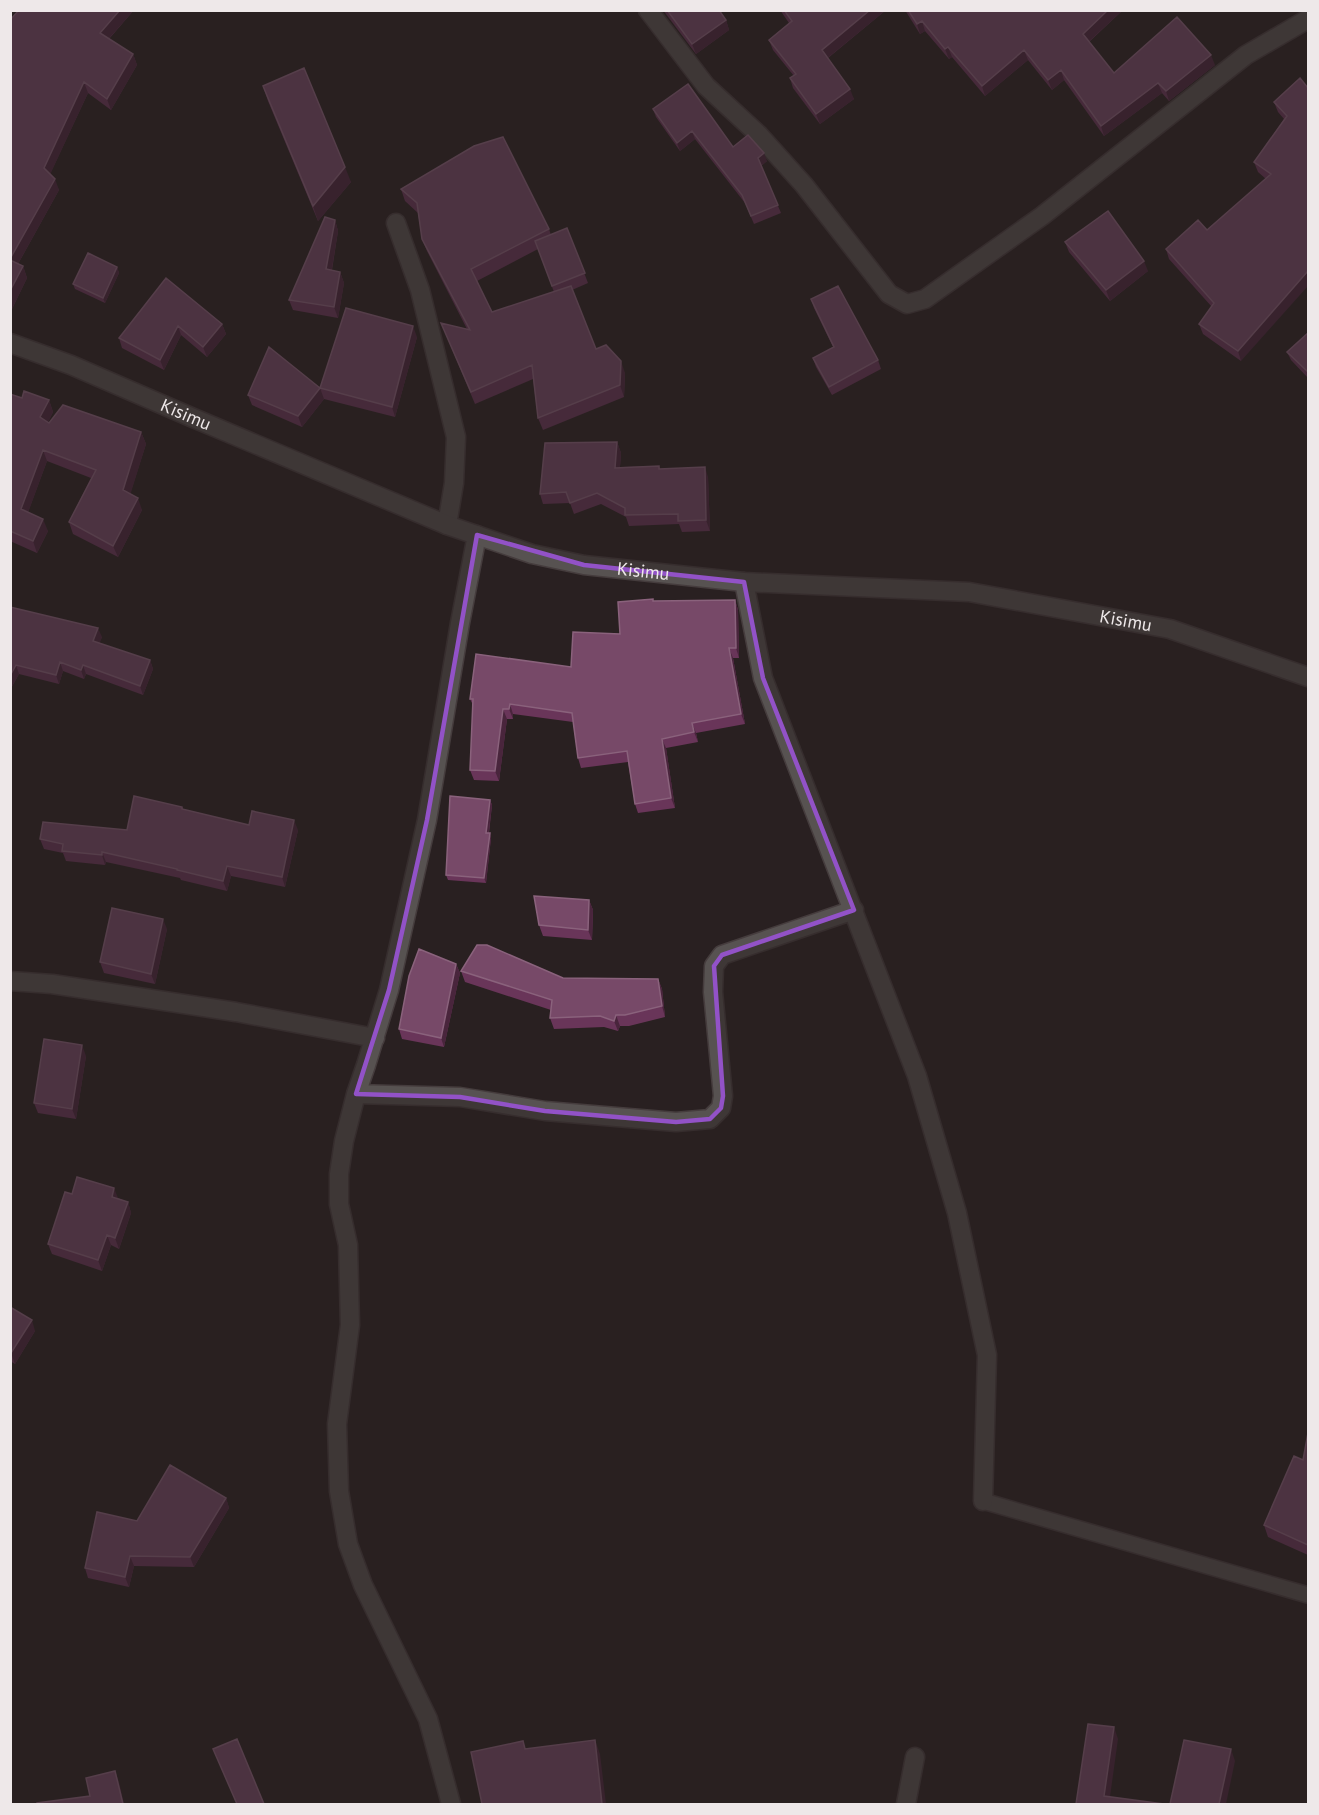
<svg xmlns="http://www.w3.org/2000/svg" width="1319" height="1815" font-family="'PT Sans',sans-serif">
<rect width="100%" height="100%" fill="#292021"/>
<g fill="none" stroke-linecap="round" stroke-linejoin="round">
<g stroke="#453c3d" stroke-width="18">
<path id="service" d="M 983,1501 L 1308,1595"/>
</g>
<g stroke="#453c3d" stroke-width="21">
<path id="minor" d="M 648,10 L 706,86 L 759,135 L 804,185 L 889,294 L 907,304 L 925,299 L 1042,216 L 1246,55 L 1308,19
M 396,223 L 420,290 L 456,437 L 454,483 L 447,525
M 744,582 L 763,678 L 917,1076 L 957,1213 L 987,1355 L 983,1501
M 10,981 L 52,984 L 236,1012 L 375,1038
M 356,1094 L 460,1097 L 545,1111 L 676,1122 L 710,1119 L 721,1108 L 723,1096 L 713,992 L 714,966 L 722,955 L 854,910
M 451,1804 L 428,1719 L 363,1585 L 348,1544 L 339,1491 L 337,1424 L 350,1325 L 348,1245 L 339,1204 L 339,1174 L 344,1141 L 356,1094 L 366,1065 L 389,990 L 427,820 L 460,623 L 477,535
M 906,1804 L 915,1757"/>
</g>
<g stroke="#453c3d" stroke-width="21">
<g id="tertiary">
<path id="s1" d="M 10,343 L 71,365 L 191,417 L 447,525 L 532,554 L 584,565 L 744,582 L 969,592 L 1170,629 L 1308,677"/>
</g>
</g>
<use href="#service" stroke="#575251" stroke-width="15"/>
<use href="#minor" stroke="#575251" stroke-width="18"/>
<use href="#tertiary" stroke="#575251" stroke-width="18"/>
</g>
<path fill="#693559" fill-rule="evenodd" d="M 19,10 L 134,10 L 109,39 L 133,54 L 137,65 L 111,110 L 88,93 L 50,174 L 59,190 L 18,264 L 23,266 L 27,278 L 12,309 L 10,308 L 10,20 Z
M 663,10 L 719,10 L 726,20 L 729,30 L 696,54 Z
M 780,10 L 886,10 L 828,58 L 854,99 L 820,124 L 793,88 L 790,78 L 794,76 L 773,50 L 769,40 L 789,23 Z
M 905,10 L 1123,10 L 1089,42 L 1114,73 L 1215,65 L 1169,101 L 1162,93 L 1104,136 L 1064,80 L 1052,90 L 1028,60 L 985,96 L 952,57 L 949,59 L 925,31 L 920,34 Z
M 1300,78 L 1241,361 L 1203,334 L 1199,324 L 1212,307 L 1169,259 L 1166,249 L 1207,230 L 1266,179 L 1258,172 L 1254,162 L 1284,119 L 1278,112 L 1274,102 Z
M 263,86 L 351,182 L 318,221 L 268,101 Z
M 653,109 L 733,147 L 767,161 L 761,166 L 781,213 L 754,224 L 745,203 L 695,139 L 680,151 L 656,117 Z
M 401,189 L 549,229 L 551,235 L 567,228 L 588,283 L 572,290 L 596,349 L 625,373 L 624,397 L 543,430 L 538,418 L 533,379 L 475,404 L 441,323 L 467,329 L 427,251 L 422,239 L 418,213 L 405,201 ZM 538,249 L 554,292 L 492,312 L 477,281 Z
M 335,220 L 338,231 L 332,270 L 340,272 L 344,283 L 338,318 L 293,310 L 289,300 Z
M 1065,242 L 1148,271 L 1110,301 L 1069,252 Z
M 117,267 L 119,273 L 105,303 L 75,289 L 73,284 Z
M 166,278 L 222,324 L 226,334 L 207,357 L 181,335 L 164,370 L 122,348 L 119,338 Z
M 811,299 L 878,360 L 881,369 L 832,395 L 816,367 L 813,358 L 833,347 L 814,308 Z
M 1308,333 L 1308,378 L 1291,360 L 1287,352 Z
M 417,337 L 395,417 L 324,399 L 302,427 L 252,405 L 248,395 L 320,388 Z
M 10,394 L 22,398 L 49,400 L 53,412 L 48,422 L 49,423 L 141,432 L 146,444 L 130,494 L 142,510 L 118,557 L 73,534 L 69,522 L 91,478 L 47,461 L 28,512 L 48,531 L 37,553 L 10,541 Z
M 617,442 L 621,453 L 620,467 L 659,466 L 660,469 L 708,477 L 710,531 L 682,532 L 679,524 L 629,526 L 626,517 L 601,504 L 574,514 L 570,503 L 543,504 L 540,494 Z
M 735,600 L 738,610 L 739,658 L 733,658 L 745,724 L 696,733 L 698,742 L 666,748 L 675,808 L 638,813 L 635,804 L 628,762 L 581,768 L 578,758 L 573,722 L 513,714 L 513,719 L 507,719 L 499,781 L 474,780 L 470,770 L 473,705 L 470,699 L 571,667 L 620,634 Z
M 10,607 L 102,637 L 99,643 L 150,660 L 153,669 L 143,695 L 86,674 L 84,679 L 63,671 L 59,684 L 19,674 L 10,690 Z
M 490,800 L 492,805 L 489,833 L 491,838 L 486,883 L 448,880 L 446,875 Z
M 182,807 L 183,809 L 249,825 L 298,830 L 285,887 L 231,876 L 227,891 L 181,880 L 180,878 L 106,862 L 105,865 L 66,861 L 63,853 L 44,849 L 40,839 L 127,830 Z
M 589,900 L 593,910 L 592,940 L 543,936 L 539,925 Z
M 167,929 L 155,984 L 104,973 L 100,962 Z
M 456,964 L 460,973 L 444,1047 L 402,1039 L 399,1029 Z
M 461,971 L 563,978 L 658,979 L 662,989 L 665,1017 L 629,1026 L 620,1026 L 618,1031 L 604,1027 L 554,1029 L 550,1018 L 551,1010 L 465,982 Z
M 86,1056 L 76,1119 L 38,1113 L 34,1103 Z
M 72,1194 L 118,1198 L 128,1202 L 131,1213 L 119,1249 L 111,1245 L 102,1271 L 52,1254 L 48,1244 Z
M 10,1307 L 35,1331 L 15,1364 L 10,1361 Z
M 1308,1433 L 1308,1555 L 1268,1537 L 1264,1525 L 1303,1460 Z
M 226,1498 L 229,1508 L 194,1567 L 134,1566 L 129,1587 L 88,1578 L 85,1568 L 137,1521 Z"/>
<path fill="#49253c" d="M 120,10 L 134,10 L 104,44 L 100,33 Z
M 870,10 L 886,10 L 825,60 L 822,50 Z
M 1108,10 L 1123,10 L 1086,44 L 1083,34 Z
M 726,20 L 729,30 L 696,54 L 692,44 Z
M 922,21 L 925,31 L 920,34 L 917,24 Z
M 948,47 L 952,57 L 949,59 L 945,49 Z
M 1024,50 L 1028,60 L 985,96 L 982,86 Z
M 133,54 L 137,65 L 111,110 L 107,99 Z
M 1211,55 L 1215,65 L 1169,101 L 1166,91 Z
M 1061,70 L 1064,80 L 1052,90 L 1048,80 Z
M 84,82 L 88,93 L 48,179 L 44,168 Z
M 1158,83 L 1162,93 L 1104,136 L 1101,126 Z
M 850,89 L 854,99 L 820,124 L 816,114 Z
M 692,131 L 695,139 L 680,151 L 677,143 Z
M 764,153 L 767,161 L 761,166 L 758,158 Z
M 345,167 L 351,182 L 318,221 L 313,206 Z
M 55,179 L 59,190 L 14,271 L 10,259 Z
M 335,220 L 338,231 L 330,280 L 326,269 Z
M 1144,261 L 1148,271 L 1110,301 L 1106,290 Z
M 23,266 L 27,278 L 12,309 L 10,306 L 10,291 Z
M 117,267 L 119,273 L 105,303 L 103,298 Z
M 1308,271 L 1308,286 L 1241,361 L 1238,351 Z
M 340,272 L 344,283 L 338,318 L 334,307 Z
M 222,324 L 226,334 L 207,357 L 203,347 Z
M 178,326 L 181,335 L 164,370 L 160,360 Z
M 413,326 L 417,337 L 395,417 L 392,407 Z
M 621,361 L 625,373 L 624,397 L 620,385 Z
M 320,388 L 324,399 L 302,427 L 298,416 Z
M 49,400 L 53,412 L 45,429 L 40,417 Z
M 141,432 L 146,444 L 128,502 L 123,490 Z
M 617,442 L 621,453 L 619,478 L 615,468 Z
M 43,450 L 47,461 L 25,521 L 21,509 Z
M 705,467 L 708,477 L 710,531 L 706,520 Z
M 138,498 L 142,510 L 118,557 L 113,546 Z
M 43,519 L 48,531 L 37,553 L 33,541 Z
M 735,600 L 738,610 L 739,658 L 736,648 Z
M 98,628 L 102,637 L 97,650 L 93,641 Z
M 729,648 L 733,658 L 745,724 L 741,714 Z
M 150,660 L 153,669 L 143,695 L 140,686 Z
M 60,662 L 63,671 L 59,684 L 56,675 Z
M 16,665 L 19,674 L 10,690 L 10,676 Z
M 83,665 L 86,674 L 84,679 L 81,670 Z
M 510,704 L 513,714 L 513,719 L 509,709 Z
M 503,709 L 507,719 L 499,781 L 495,771 Z
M 692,723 L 696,733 L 698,742 L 694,732 Z
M 662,739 L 666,748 L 675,808 L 671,798 Z
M 490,800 L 492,805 L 488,838 L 486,833 Z
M 294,820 L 298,830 L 285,887 L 282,877 Z
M 490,833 L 491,838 L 486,883 L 484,878 Z
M 102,852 L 106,862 L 105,865 L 102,855 Z
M 227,866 L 231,876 L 227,891 L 223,881 Z
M 589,900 L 593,910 L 592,940 L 588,930 Z
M 163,919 L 167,929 L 155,984 L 151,974 Z
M 456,964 L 460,973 L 444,1047 L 441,1038 Z
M 658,979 L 662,989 L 665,1017 L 662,1006 Z
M 616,1015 L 620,1026 L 618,1031 L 614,1021 Z
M 82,1045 L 86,1056 L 76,1119 L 72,1109 Z
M 114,1188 L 118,1198 L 115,1207 L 112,1197 Z
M 128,1202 L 131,1213 L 119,1249 L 115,1238 Z
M 107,1235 L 111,1245 L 102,1271 L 98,1260 Z
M 32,1320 L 35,1331 L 15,1364 L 11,1353 Z
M 226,1498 L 229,1508 L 194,1567 L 190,1557 Z
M 130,1556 L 134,1566 L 129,1587 L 125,1577 Z
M 1114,1727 L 1118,1739 L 1109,1804 L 1104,1796 Z
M 595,1740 L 600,1754 L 606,1804 L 602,1804 Z
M 1231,1749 L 1235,1761 L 1226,1804 L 1219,1804 Z
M 115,1771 L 119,1782 L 124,1804 L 123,1804 Z"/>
<path fill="#774968" stroke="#8a627c" stroke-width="1.5" d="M 19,10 L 120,10 L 100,33 L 133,54 L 107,99 L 84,82 L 44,168 L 55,179 L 10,259 L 10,20 Z
M 667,10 L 719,10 L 726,20 L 692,44 Z
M 784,10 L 870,10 L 822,50 L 850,89 L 816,114 L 790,78 L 796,74 L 769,40 L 792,21 Z
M 908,10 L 1108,10 L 1083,34 L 1114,73 L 1177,17 L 1211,55 L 1166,91 L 1158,83 L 1101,126 L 1061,70 L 1048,80 L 1024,50 L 982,86 L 948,47 L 945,49 L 922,21 L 917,24 Z
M 304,68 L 345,167 L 313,206 L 263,86 Z
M 1300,78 L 1308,88 L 1308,271 L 1238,351 L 1199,324 L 1214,303 L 1166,249 L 1198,220 L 1207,230 L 1271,174 L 1254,162 L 1287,116 L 1274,102 Z
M 688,84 L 733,147 L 748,135 L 764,153 L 758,158 L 778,205 L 751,216 L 742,195 L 692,131 L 677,143 L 653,109 Z
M 503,137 L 549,229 L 471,269 L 492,312 L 571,286 L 596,349 L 606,345 L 621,361 L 620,385 L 538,418 L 532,365 L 471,392 L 441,323 L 470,330 L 422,239 L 417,203 L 401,189 L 474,146 Z
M 1108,211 L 1144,261 L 1106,290 L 1065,242 Z
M 325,217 L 335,220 L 326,269 L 340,272 L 334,307 L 289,300 Z
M 567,228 L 585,273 L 552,286 L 535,241 Z
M 88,253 L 117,267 L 103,298 L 73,284 Z
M 10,260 L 23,266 L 10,291 Z
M 166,278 L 222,324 L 203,347 L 178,326 L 160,360 L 119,338 Z
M 838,286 L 878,360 L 829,387 L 813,358 L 834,347 L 811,299 Z
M 346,308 L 413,326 L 392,407 L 320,388 Z
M 1308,333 L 1308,372 L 1287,352 Z
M 269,347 L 320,388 L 298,416 L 248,395 Z
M 24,391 L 49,400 L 40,417 L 49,423 L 63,405 L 141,432 L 123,490 L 138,498 L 113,546 L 69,522 L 96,470 L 43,450 L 21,509 L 43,519 L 33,541 L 10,531 L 10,394 L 22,398 Z
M 617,442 L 615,468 L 659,466 L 659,469 L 705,467 L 706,520 L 678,521 L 678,514 L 625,515 L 625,508 L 597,493 L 570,503 L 566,492 L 540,494 L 545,443 Z
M 653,599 L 653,601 L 735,600 L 736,648 L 729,648 L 741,714 L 692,723 L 694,732 L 662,739 L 671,798 L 635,804 L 627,751 L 578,758 L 572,713 L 510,704 L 509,709 L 503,709 L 495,771 L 470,770 L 473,699 L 470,699 L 476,654 L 571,667 L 573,632 L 620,634 L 618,602 Z
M 10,607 L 98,628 L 93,641 L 150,660 L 140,686 L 83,665 L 81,670 L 60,662 L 56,675 L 16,665 L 10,676 Z
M 134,796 L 182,807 L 182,809 L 249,825 L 252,811 L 294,820 L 282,877 L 227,866 L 223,881 L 177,870 L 177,869 L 102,852 L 102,855 L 62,851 L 63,844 L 40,839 L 43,822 L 127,830 Z
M 450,796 L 490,800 L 486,833 L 490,833 L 484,878 L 446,875 Z
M 534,896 L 589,900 L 588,930 L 539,925 Z
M 112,908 L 163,919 L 151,974 L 100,962 Z
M 477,945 L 487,945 L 563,978 L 658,979 L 662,1006 L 625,1015 L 616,1015 L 614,1021 L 600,1016 L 550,1018 L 552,1000 L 461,971 Z
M 419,949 L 456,964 L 441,1038 L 399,1029 L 409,976 Z
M 44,1039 L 82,1045 L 72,1109 L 34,1103 Z
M 77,1177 L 114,1188 L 112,1197 L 128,1202 L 115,1238 L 107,1235 L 98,1260 L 48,1244 L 65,1192 L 72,1194 Z
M 10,1307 L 32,1320 L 11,1353 L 10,1353 Z
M 1308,1433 L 1308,1545 L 1264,1525 L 1294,1456 L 1303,1460 Z
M 170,1465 L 226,1498 L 190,1557 L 130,1556 L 125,1577 L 85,1568 L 97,1512 L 137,1521 Z
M 1088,1724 L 1114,1727 L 1104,1796 L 1164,1804 L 1076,1804 Z
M 237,1739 L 264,1804 L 237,1804 L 213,1749 Z
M 595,1740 L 602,1804 L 482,1804 L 471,1752 L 523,1741 L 525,1749 Z
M 1184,1740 L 1231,1749 L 1219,1804 L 1170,1804 Z
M 115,1771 L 123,1804 L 37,1804 L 37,1803 L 90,1796 L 86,1778 Z"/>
<path d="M0 0H1319V1815H0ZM 477,535 L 584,565 L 744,582 L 763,678 L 854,910 L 722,955 L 714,966 L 723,1096 L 721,1108 L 710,1119 L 676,1122 L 545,1111 L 460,1097 L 356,1094 L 389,990 L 427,820 Z" fill="#292021" fill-opacity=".55" fill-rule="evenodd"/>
<path fill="none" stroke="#9252c7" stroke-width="4.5" stroke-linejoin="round" d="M 477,535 L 584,565 L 744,582 L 763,678 L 854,910 L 722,955 L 714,966 L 723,1096 L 721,1108 L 710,1119 L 676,1122 L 545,1111 L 460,1097 L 356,1094 L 389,990 L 427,820 Z"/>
<g text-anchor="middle" stroke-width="6" stroke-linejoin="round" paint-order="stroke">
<g font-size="18" fill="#eee8e9" stroke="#292021">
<text dy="6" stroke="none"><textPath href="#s1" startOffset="190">Kisimu</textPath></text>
<text dy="6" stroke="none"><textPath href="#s1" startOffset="676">Kisimu</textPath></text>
<text dy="6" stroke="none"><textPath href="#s1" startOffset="1162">Kisimu</textPath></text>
</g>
</g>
<rect width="1319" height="1815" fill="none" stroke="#eee8e9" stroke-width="24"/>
</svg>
